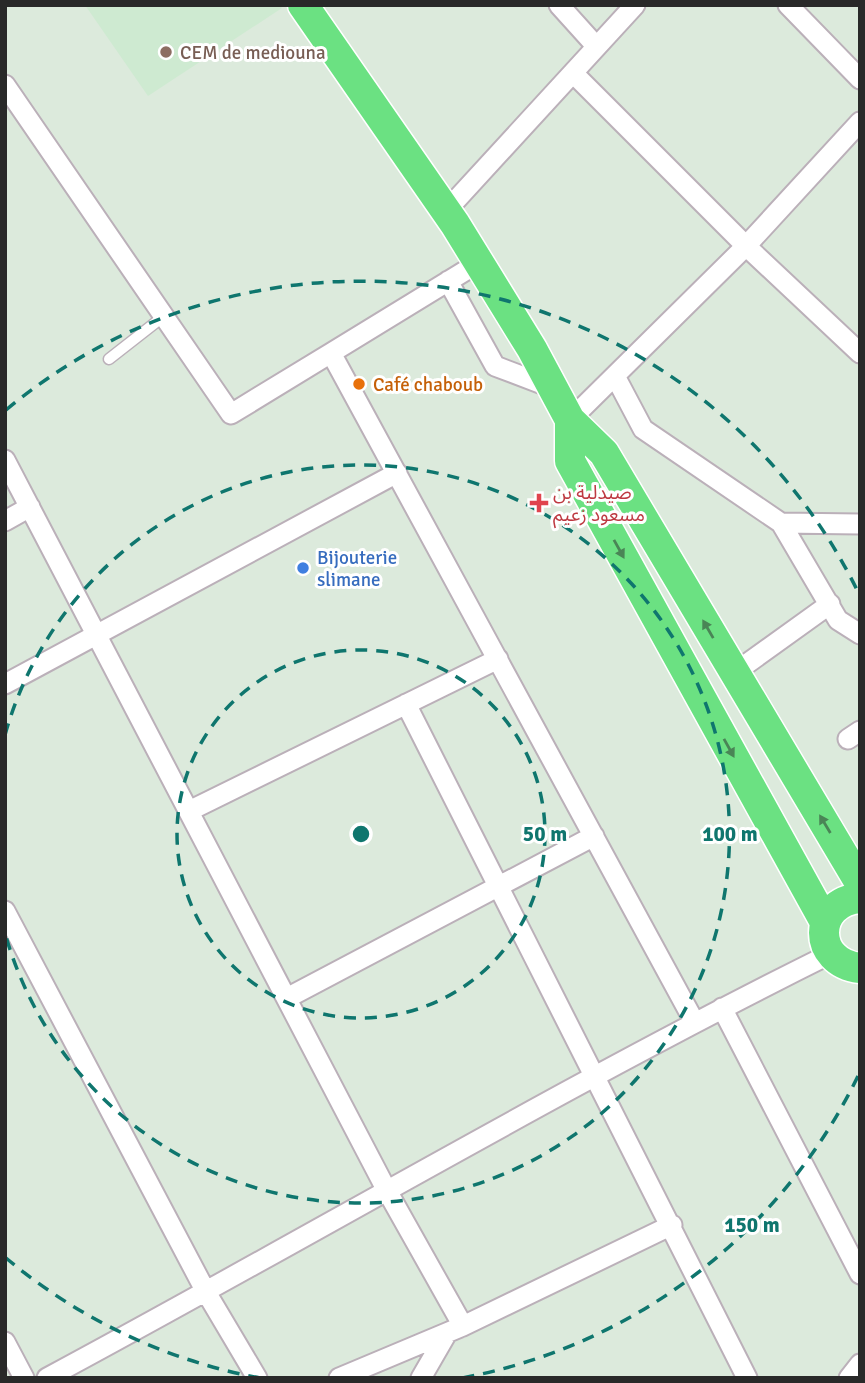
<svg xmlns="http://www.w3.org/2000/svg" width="865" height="1383" font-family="Signika,'Noto Sans Arabic',sans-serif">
<rect width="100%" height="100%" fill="#dceadc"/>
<path fill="#ceead1" d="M 85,5 L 279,5 L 282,8 L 148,96 Z"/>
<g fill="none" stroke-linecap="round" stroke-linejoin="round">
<g stroke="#bbb0b9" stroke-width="13">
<path id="lane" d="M 109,359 L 164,316"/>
</g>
<g stroke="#bbb0b9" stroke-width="23">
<path id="street" d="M 559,5 L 596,46
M 788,5 L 860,79
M 574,74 L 746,246 L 860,353
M 5,85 L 231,414 L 331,353
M 446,211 L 635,5
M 478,263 L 331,353 L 695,1023
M 448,281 L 495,366 L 553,388
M 615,376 L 643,429 L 781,523 L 838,620 L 860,634
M 570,420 L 746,246 L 860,122
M 5,460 L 386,1189 L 463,1326
M 5,521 L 30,507
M 781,523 L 860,524
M 734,673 L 830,604
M 5,684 L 397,473
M 406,704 L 747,1378
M 848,739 L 860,731
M 191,810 L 498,659
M 5,911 L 206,1292 L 257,1378
M 287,998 L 594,836
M 722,1008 L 860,1274
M 5,1342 L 24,1378
M 47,1378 C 308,1238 564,1086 830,954
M 339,1378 L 463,1326 L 672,1225
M 421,1378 L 447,1333
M 849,1378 L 860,1364"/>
</g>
<g stroke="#fff" stroke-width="33">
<path id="primary" d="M 303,5 L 455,224 L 532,349 L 570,420 L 604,453 L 860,883
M 570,420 L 570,461 L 825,922
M 860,898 C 812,902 812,963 860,968"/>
</g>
<use href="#lane" stroke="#fff" stroke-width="10"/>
<use href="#street" stroke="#fff" stroke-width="19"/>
<use href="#primary" stroke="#6be182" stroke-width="30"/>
</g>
<defs><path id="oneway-solid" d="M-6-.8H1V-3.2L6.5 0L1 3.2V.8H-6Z" transform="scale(1.75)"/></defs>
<g fill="#4a8556">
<use href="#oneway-solid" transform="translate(619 549) rotate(61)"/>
<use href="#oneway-solid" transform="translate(708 629) rotate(-120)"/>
<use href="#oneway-solid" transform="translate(729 748) rotate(61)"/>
<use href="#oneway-solid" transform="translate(825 824) rotate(-121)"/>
</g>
<g fill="none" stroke="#0f766e" stroke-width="3.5" stroke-dasharray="12 9">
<circle cx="361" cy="834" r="184"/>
<path d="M5 735A369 369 0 1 1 5 933"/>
<path d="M858 1076A553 553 0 0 1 462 1378M260 1378A553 553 0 0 1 6 1258M6 410A553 553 0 0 1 858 592"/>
</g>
<circle fill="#8d6e63" stroke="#fff" stroke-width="2.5" cx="166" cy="52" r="7"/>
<circle fill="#e8710a" stroke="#fff" stroke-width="2.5" cx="359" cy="384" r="7"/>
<path fill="#e0444e" stroke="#fff" stroke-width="2.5" d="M535.5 492.5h7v7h7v7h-7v7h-7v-7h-7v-7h7z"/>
<circle fill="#3f7fe0" stroke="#fff" stroke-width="2.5" cx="303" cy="568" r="7"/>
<g text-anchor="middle" stroke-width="6" stroke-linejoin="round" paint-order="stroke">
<g font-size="19" fill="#785e54" stroke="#fff" text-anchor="start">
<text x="180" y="59">CEM de mediouna</text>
</g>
<g font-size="19" fill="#c56008" stroke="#fff" text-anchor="start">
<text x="373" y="391">Café chaboub</text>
</g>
<g font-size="19" fill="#be3a42" stroke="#fff" text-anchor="start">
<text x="553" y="499">صيدلية بن<tspan x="553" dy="22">مسعود زعيم</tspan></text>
</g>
<g font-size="19" fill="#366cbe" stroke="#fff" text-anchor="start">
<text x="317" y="564">Bijouterie<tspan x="317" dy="22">slimane</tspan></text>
</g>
</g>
<circle cx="361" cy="834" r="10" fill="#0f766e" stroke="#fff" stroke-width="3.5"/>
<g font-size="21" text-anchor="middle" font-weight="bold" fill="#0f766e" stroke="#fff" stroke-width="6" stroke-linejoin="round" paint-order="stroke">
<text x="545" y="841">50 m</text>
<text x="730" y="841">100 m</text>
<text x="752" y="1232">150 m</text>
</g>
<rect width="865" height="1383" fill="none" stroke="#292929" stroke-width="14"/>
</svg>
